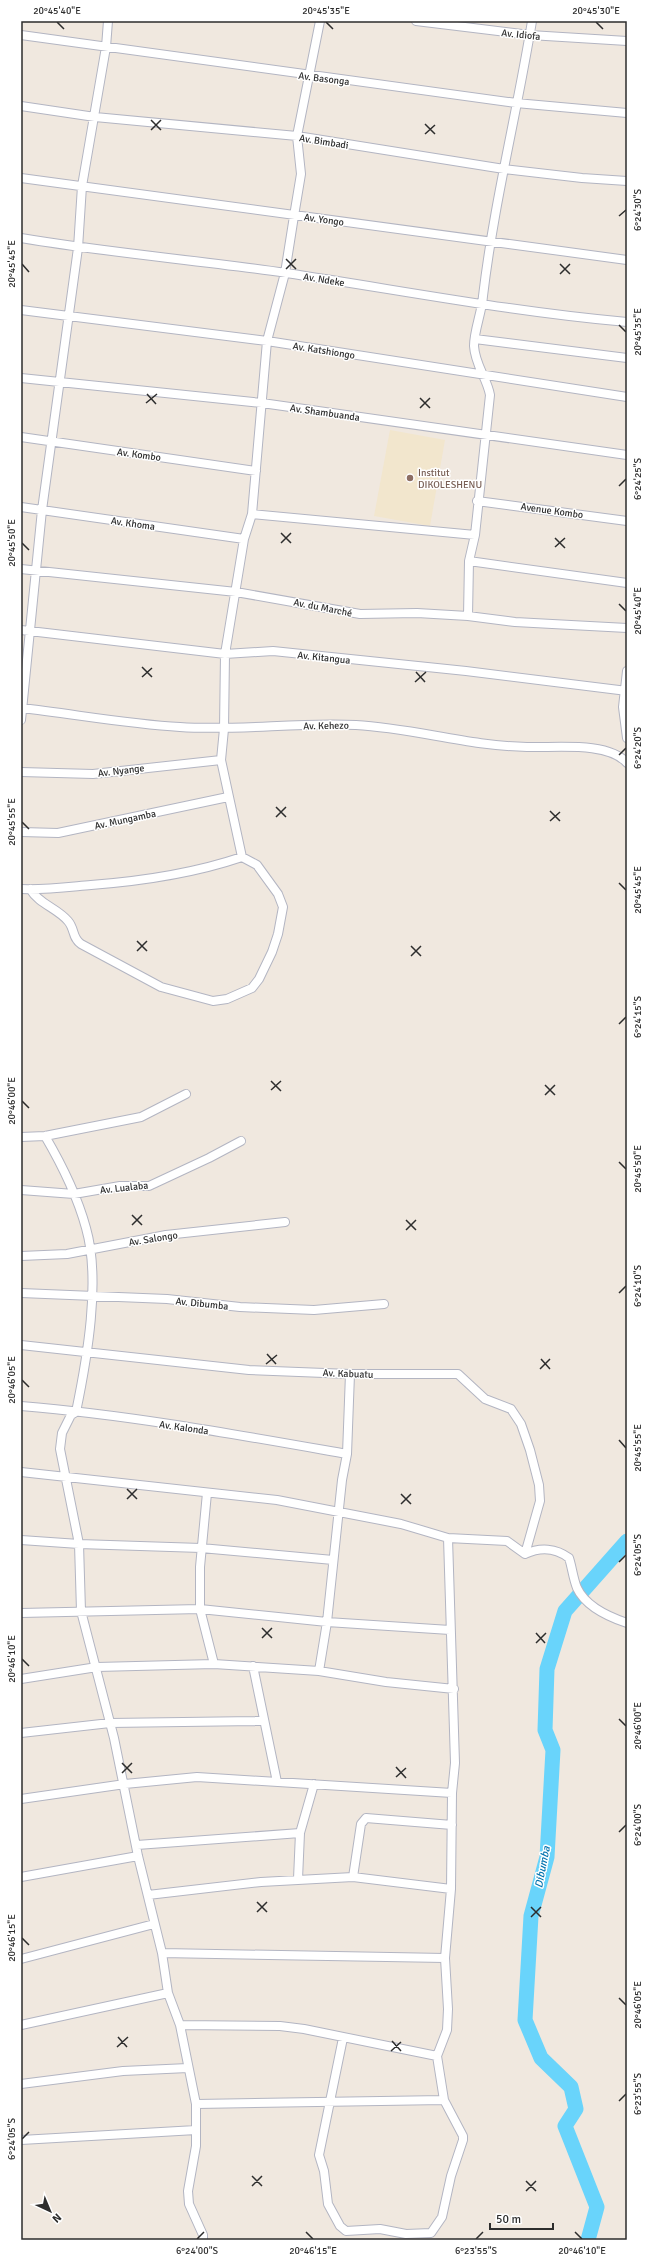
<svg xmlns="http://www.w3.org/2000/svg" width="648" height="2261" font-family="Signika,sans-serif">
<rect width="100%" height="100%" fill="#f0e8df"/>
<path fill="#f2e6cd" d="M 390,430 L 445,440 L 430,526 L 374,516 Z"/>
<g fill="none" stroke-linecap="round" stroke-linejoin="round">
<path stroke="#69d4fb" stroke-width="15" d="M 588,2240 L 597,2207 L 565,2126 L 576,2109 L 571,2087 L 541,2058 L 525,2020 L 531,1916 L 547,1857 L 553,1750 L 545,1730 L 547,1669 L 565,1611 L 627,1541"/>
<g stroke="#b3b5c2" stroke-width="10">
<path id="street" d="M 416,21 L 530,35 L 627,41
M 21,35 L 516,103 L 627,113
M 21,106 L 95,117 L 297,136 L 504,169 L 582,178 L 627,181
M 21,178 L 627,260
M 21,238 C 109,253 198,260 286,273 C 400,290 513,312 627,322
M 21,310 L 267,341 L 627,397
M 475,339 L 627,358
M 21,378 L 262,403 L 627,455
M 21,437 L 256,471
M 477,501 L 627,521
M 21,507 L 244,539
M 252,514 L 475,535
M 469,561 L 627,583
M 21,569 L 236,592 L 360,614 L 417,613 L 468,616 L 515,622 L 627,628
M 468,616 L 469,561 L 475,535 L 490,395 C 487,378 475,365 474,346 C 474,330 482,312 483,296 C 494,203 517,113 532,21
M 21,630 L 225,654 L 273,651 L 466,671 L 627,691
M 627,671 L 623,707 L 627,738
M 21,708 C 74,714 127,724 180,727 C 239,731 297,722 356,725 C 413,728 469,746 527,747 C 555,748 608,741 627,763
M 21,720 L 42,510 L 78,248 L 82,186 L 106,47 L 108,21
M 21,772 L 93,774 L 221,760
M 21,832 L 58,833 L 228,797
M 242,857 L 221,760 L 224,729 L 225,654 L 244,539 L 252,514 L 267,341 L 285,273 L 294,216 L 301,174 L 297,136 L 320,21
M 21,889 C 45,890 68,887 91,885 C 143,881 192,874 242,857 L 257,865 L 278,894 L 283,907 L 278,934 L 272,952 L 259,979 L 252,988 L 227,999 L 213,1001 L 161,987 L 81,944 C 72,938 75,929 68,921 C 57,908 39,904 30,889
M 45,1136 C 62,1165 77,1195 86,1228 C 101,1280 87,1359 76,1412 L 71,1415 L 62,1433 L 60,1449 L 79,1544 L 81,1611 L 114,1738 L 138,1856 L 162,1953 L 168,1993 L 180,2025 L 196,2104 L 196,2146 L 188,2191 L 189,2204 L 203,2235 L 203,2240
M 21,1137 L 45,1136 L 141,1117 L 186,1094
M 21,1190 L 74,1194 L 120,1186 L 149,1186 L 209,1158 L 241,1141
M 21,1256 L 67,1254 L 166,1235 L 285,1222
M 21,1293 L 167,1299 L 240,1307 L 314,1310 L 384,1304
M 21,1345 L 249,1370 L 350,1374 L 458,1374 L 485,1399 L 511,1409 L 521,1424 L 530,1450 L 539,1485 L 540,1501 L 525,1554
M 21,1406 C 130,1415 239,1435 347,1454
M 21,1472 L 277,1500 L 401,1524 L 448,1538 L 507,1541 L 525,1554 C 540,1547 556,1548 569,1558 C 572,1567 573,1578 577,1588 C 586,1607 609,1617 627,1623
M 207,1493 L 200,1567 L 200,1609 L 214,1664
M 21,1540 L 79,1544 L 201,1548 L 333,1560
M 21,1613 L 200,1609 L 327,1622 L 450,1630
M 253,1666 L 277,1782
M 319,1671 L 327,1622 L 342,1480 L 347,1454 L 350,1374
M 21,1679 L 97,1667 L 214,1664 L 319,1671 L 386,1682 L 454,1689
M 21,1733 L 110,1723 L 263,1721
M 21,1799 L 125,1784 L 197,1777 L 452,1793
M 137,1845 L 300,1833
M 21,1877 L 138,1856
M 353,1877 L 361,1824 L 366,1818 L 452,1825
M 298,1879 L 300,1833 L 314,1784
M 148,1895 L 261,1882 L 353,1877 L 451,1889
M 162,1953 L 445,1958
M 21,1959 L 154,1924
M 21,2025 L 168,1993
M 180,2025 L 280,2026 L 304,2029 L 437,2056
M 343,2038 L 319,2155 L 324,2171 L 328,2204 L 340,2226 L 346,2231 L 380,2229 L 406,2234 L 431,2233 L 442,2217 L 451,2176 L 463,2140 L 463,2136 L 444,2100 L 437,2056 L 447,2030 L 448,2009 L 445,1958 L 451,1889 L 452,1793 L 455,1763 L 448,1538
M 21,2084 L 123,2071 L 188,2068
M 196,2104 L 444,2100
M 21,2140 L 196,2130"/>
</g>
<use href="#street" stroke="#fff" stroke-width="8"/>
</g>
<path fill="none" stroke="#2d2d2d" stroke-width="1.5" d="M 57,22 L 64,29M 326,22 L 333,29M 596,22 L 603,29M 151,120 L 161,130M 425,124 L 435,134M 151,130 L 161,120M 425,134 L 435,125M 619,216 L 626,210M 286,259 L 296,269M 22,264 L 29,272M 560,264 L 570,274M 286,269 L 296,259M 560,274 L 570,264M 619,325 L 626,332M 147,394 L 156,404M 420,398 L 430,408M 146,403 L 157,394M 420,408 L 430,398M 619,486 L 626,479M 281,533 L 291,543M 555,538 L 565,548M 22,543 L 29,550M 281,543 L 291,533M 555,547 L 565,538M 619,604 L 626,611M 142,667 L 152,677M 416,672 L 425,682M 142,677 L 152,668M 415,682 L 426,672M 619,755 L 626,748M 276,807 L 286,817M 550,811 L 560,821M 276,817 L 286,807M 550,821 L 560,812M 22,822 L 29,829M 619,883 L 626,890M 137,941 L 147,951M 411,946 L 421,956M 137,951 L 147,941M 411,956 L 421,946M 619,1024 L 626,1017M 271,1081 L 281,1091M 545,1085 L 555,1095M 271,1090 L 281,1081M 545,1095 L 555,1085M 22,1101 L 29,1108M 619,1162 L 626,1169M 132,1215 L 142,1225M 406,1220 L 416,1230M 132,1225 L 142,1215M 406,1230 L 416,1220M 619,1293 L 626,1286M 267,1354 L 276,1364M 541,1359 L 550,1369M 266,1364 L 277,1355M 540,1369 L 550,1359M 22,1380 L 29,1387M 619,1440 L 626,1448M 127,1489 L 137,1499M 401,1494 L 411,1504M 127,1499 L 137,1489M 401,1504 L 411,1494M 619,1562 L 626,1555M 262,1628 L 272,1638M 536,1633 L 545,1643M 262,1638 L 272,1628M 536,1643 L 546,1633M 22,1659 L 29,1666M 619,1719 L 626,1726M 122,1763 L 132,1773M 396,1767 L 406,1778M 122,1773 L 132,1763M 396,1777 L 406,1768M 619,1832 L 626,1825M 257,1902 L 267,1912M 531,1907 L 541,1917M 257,1912 L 267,1902M 531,1917 L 541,1907M 22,1938 L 29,1945M 619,1998 L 626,2005M 118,2037 L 127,2047M 392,2041 L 401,2051M 117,2047 L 128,2037M 391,2051 L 401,2042M 619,2101 L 626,2094M 22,2139 L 29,2132M 252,2176 L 262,2186M 526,2181 L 536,2191M 252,2186 L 262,2176M 526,2191 L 536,2181M 306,2232 L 313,2239M 575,2232 L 582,2239M 197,2239 L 204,2232M 476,2239 L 483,2232"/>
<circle fill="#8d6e63" stroke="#fff" stroke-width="1.5" cx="410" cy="478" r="4"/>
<g text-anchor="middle" stroke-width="3" stroke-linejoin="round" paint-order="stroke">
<g font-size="10" fill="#2d2d2d" stroke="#fff">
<text transform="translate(521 34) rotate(6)" y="4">Av. Idiofa</text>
<text transform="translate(324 78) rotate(7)" y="4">Av. Basonga</text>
<text transform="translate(324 141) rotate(9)" y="4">Av. Bimbadi</text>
<text transform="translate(324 219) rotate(8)" y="4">Av. Yongo</text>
<text transform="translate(324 279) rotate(9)" y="4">Av. Ndeke</text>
<text transform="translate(324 350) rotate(9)" y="4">Av. Katshiongo</text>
<text transform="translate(325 412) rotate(8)" y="4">Av. Shambuanda</text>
<text transform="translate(139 454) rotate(8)" y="4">Av. Kombo</text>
<text transform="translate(552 510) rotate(8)" y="4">Avenue Kombo</text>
<text transform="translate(133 523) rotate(8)" y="4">Av. Khoma</text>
<text transform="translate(323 607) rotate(11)" y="4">Av. du Marché</text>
<text transform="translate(324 657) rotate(6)" y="4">Av. Kitangua</text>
<text transform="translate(326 725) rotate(-1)" y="4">Av. Kehezo</text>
<text transform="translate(121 770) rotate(-7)" y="4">Av. Nyange</text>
<text transform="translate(125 819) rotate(-12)" y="4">Av. Mungamba</text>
<text transform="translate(124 1187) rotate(-6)" y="4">Av. Lualaba</text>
<text transform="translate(153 1238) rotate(-9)" y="4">Av. Salongo</text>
<text transform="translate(202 1303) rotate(6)" y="4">Av. Dibumba</text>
<text transform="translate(348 1373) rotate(2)" y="4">Av. Kabuatu</text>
<text transform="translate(184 1427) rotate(8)" y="4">Av. Kalonda</text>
</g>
<g font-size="10" fill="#785e54" stroke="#fff" text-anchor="start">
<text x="418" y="476">Institut<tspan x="418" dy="12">DIKOLESHENU</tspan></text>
</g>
<g font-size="11" font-style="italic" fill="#0072ae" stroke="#fff">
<text transform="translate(542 1867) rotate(-79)" y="4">Dibumba</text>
</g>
</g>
<rect width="648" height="2261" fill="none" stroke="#ffffff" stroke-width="44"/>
<g transform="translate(50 2211) rotate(136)" stroke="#ffffff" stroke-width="3" paint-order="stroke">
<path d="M0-3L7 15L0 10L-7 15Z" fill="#2d2d2d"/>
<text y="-6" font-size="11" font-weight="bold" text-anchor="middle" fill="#2d2d2d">N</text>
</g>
<path d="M490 2223v6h63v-6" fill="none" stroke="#2d2d2d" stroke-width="2"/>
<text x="496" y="2223" font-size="12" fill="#2d2d2d" stroke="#ffffff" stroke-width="3" paint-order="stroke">50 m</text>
<rect x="22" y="22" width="604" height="2217" fill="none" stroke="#2d2d2d" stroke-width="1.5"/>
<g font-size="10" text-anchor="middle" fill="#2d2d2d">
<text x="57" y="14">20°45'40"E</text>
<text x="326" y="14">20°45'35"E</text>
<text x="596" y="14">20°45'30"E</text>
<text transform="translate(637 210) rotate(-90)" y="4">6°24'30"S</text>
<text transform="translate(11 264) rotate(-90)" y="4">20°45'45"E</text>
<text transform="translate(637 332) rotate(-90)" y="4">20°45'35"E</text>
<text transform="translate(637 479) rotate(-90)" y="4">6°24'25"S</text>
<text transform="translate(11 543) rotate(-90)" y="4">20°45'50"E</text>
<text transform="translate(637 611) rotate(-90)" y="4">20°45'40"E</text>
<text transform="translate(637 748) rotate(-90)" y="4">6°24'20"S</text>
<text transform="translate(11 822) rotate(-90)" y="4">20°45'55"E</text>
<text transform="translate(637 890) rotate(-90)" y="4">20°45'45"E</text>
<text transform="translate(637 1017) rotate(-90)" y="4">6°24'15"S</text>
<text transform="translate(11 1101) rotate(-90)" y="4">20°46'00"E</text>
<text transform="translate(637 1169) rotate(-90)" y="4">20°45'50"E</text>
<text transform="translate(637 1286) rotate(-90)" y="4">6°24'10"S</text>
<text transform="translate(11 1380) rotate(-90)" y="4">20°46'05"E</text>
<text transform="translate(637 1448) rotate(-90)" y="4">20°45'55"E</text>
<text transform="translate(637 1555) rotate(-90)" y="4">6°24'05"S</text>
<text transform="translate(11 1659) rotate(-90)" y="4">20°46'10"E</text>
<text transform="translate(637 1726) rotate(-90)" y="4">20°46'00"E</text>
<text transform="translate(637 1825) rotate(-90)" y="4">6°24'00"S</text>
<text transform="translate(11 1938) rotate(-90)" y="4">20°46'15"E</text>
<text transform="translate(637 2005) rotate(-90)" y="4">20°46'05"E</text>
<text transform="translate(637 2094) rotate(-90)" y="4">6°23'55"S</text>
<text transform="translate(11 2139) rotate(-90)" y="4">6°24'05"S</text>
<text x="197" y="2254">6°24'00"S</text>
<text x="313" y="2254">20°46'15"E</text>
<text x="476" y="2254">6°23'55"S</text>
<text x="582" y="2254">20°46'10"E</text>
</g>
</svg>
